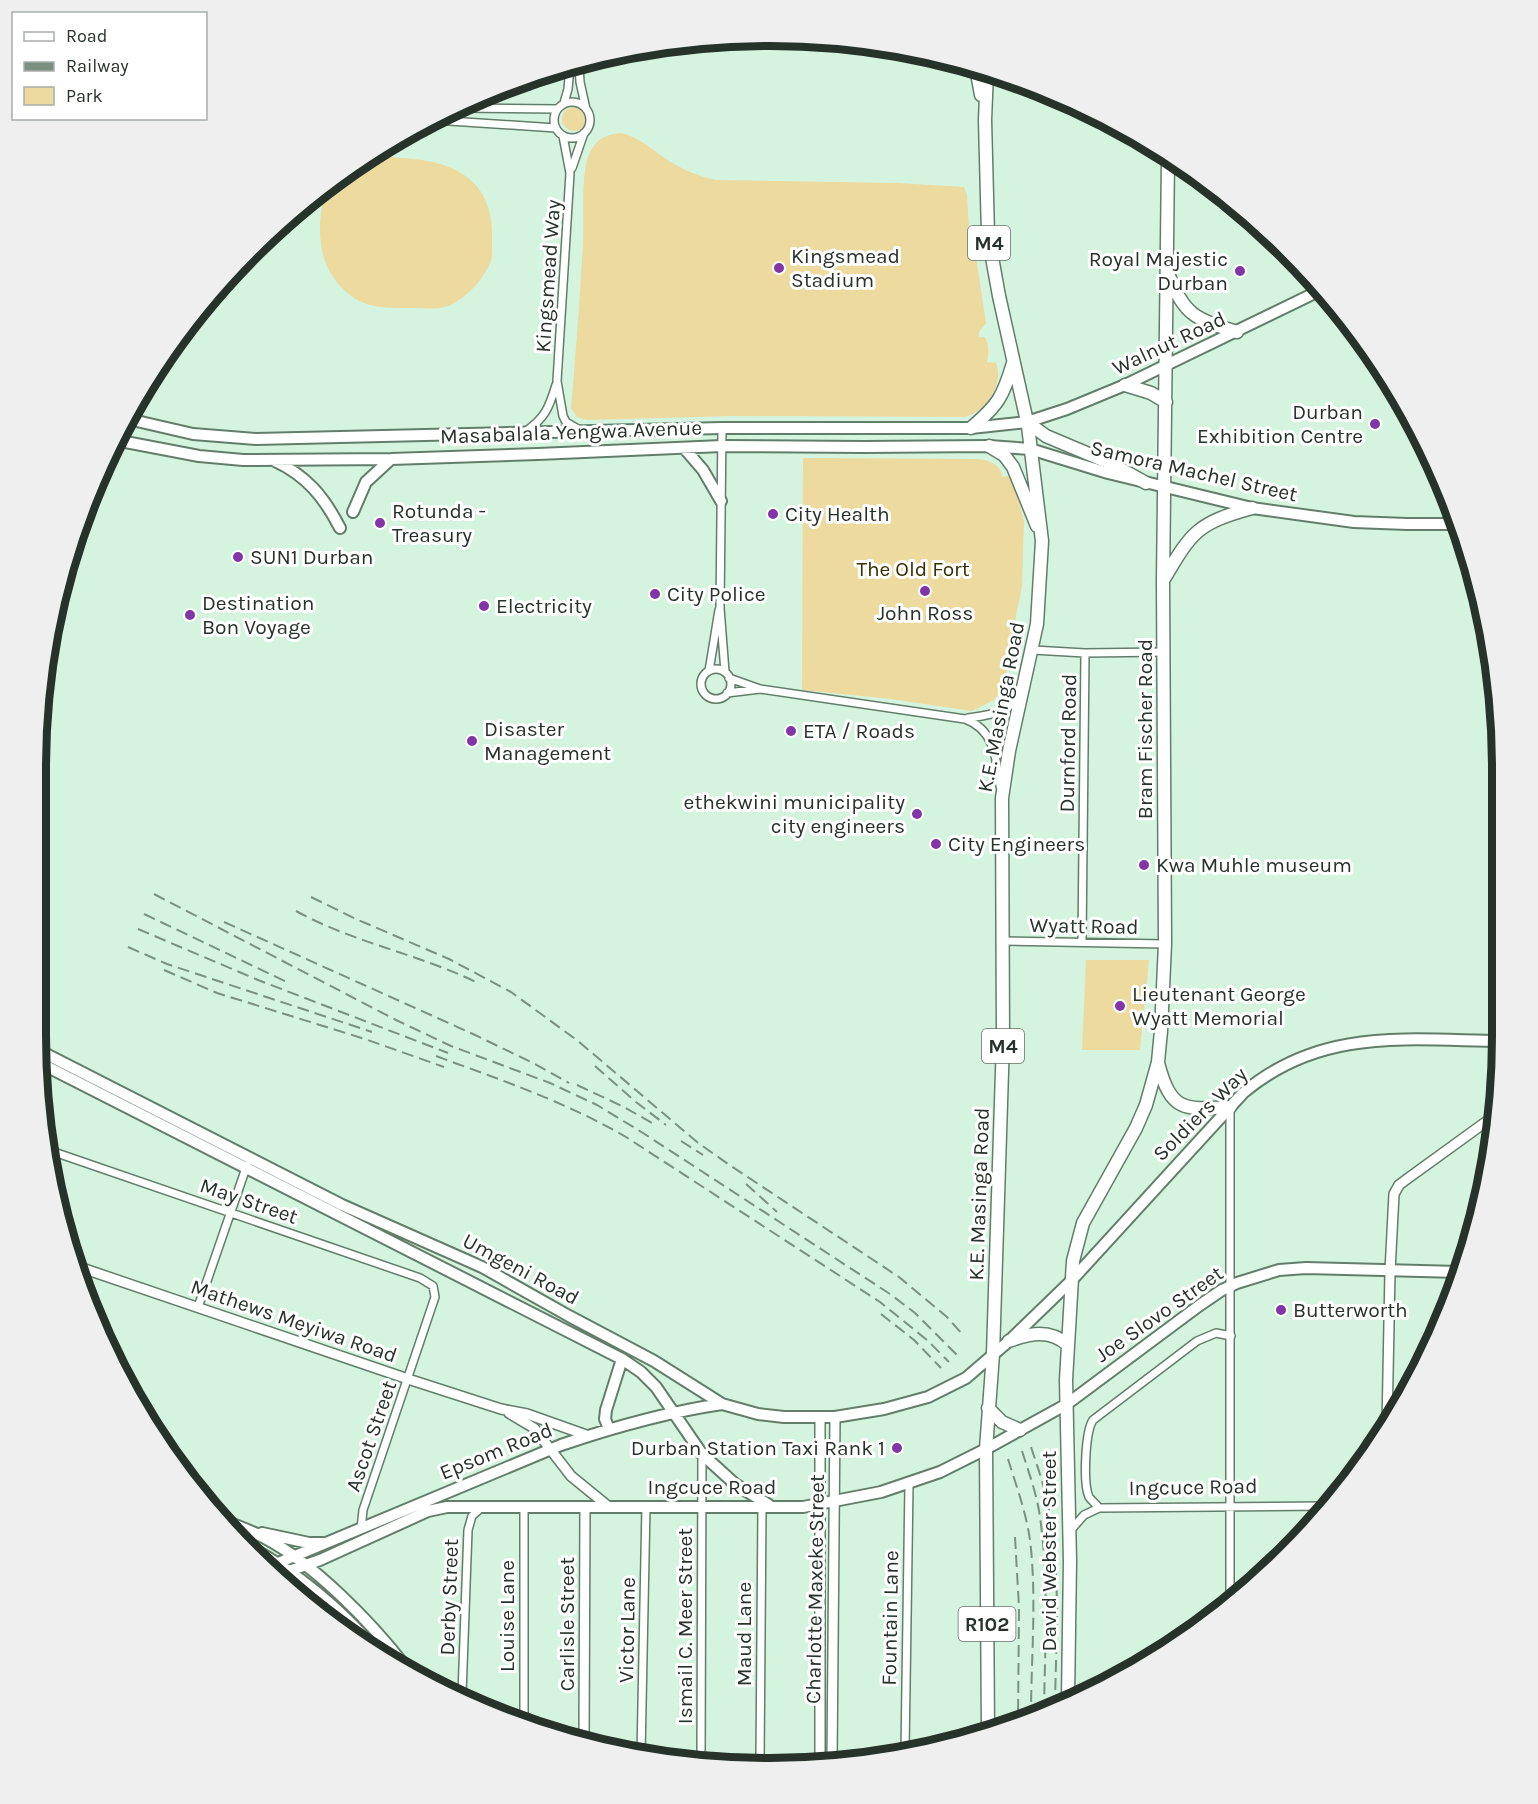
<svg xmlns="http://www.w3.org/2000/svg" width="1538" height="1804" font-family="Karla,sans-serif">
<rect width="100%" height="100%" fill="#d5f4df"/>
<path fill="#ecda9f" d="M562 119a12 12 0 1 1 24 0a12 12 0 1 1-24 0Z
M 621,133 C 638,137 649,147 663,157 C 678,167 698,177 716,180 L 898,183 L 964,187 L 967,195 L 969,230 L 972,230 L 986,323 L 979,332 L 979,337 L 985,337 C 989,346 989,352 987,362 L 996,363 C 1004,385 987,411 965,417 L 734,416 L 587,420 L 577,417 L 571,408 C 576,352 580,297 583,242 C 584,219 581,173 589,154 C 596,139 606,134 621,133 Z
M 389,157 C 414,159 443,160 464,175 C 488,191 493,216 492,243 C 492,249 493,255 491,261 C 484,278 472,292 456,302 C 443,311 427,308 412,308 C 393,308 371,309 354,298 C 327,279 319,254 320,223 C 321,216 321,207 324,201 C 339,174 360,161 389,157 Z
M 803,458 L 979,459 C 992,461 999,464 1003,477 L 1013,475 L 1024,522 L 1022,587 L 1016,615 L 1013,644 L 1003,688 L 994,700 L 972,711 L 891,699 L 802,690 Z
M 1086,960 L 1149,960 L 1140,1050 L 1082,1050 Z"/>
<g fill="none" stroke-linecap="round" stroke-linejoin="round">
<g stroke="#627e6b" stroke-width="10">
<path id="minor" d="M 579,64 L 580,82 L 586,109
M554 120a18 18 0 1 1 36 0a18 18 0 1 1-36 0Z
M 564,103 L 568,89 L 570,67
M 461,108 L 557,109
M 434,120 L 556,128
M 563,136 L 570,173 L 557,381 L 563,416 L 566,422 L 578,429
M 572,168 L 584,133
M 722,428 L 720,608 L 725,672
M 525,432 C 545,418 549,408 556,385
M 1033,650 L 1085,653 L 1165,652
M701 684a15 15 0 1 1 30 0a15 15 0 1 1-30 0Z
M 709,671 L 719,610
M 729,678 L 760,689
M 727,693 L 760,689 L 965,719 C 995,730 996,758 1000,786
M 968,718 C 988,715 1006,714 1019,697
M 1004,941 L 1165,944
M 1082,942 L 1085,653
M 42,1079 L 46,1066
M 51,1151 L 420,1278 L 433,1286 L 435,1297 L 363,1510 L 361,1529
M 198,1307 L 247,1165
M 1099,1508 C 1096,1504 1092,1501 1089,1497 C 1083,1484 1085,1432 1093,1420 L 1197,1341 L 1216,1333 L 1231,1336
M 1070,1531 L 1084,1515 L 1099,1508 L 1326,1506
M 1230,1601 L 1230,1107
M 462,1694 L 468,1530 L 472,1516 L 482,1507
M 524,1724 L 524,1507
M 905,1752 L 909,1484
M 641,1754 L 646,1506
M 701,1762 L 702,1454
M 760,1762 L 762,1507"/>
</g>
<g stroke="#627e6b" stroke-width="12">
<path id="tertiary" d="M 76,1266 L 408,1379 L 501,1409 L 527,1414 L 589,1436
M 509,1413 L 534,1428 L 571,1476 L 609,1507
M 820,1417 L 820,1762
M 1387,1426 L 1390,1271 L 1394,1194 L 1399,1185 L 1407,1179 L 1494,1116
M 584,1741 L 585,1507
M 832,1762 L 835,1417"/>
</g>
<g stroke="#627e6b" stroke-width="14">
<path id="secondary" d="M 128,419 L 193,434 L 256,439 L 722,428 L 971,428 L 1027,422 L 1067,409 L 1125,385 L 1323,289
M 115,440 L 199,456 L 243,460 L 391,459 L 538,454 L 722,446 L 864,447 L 989,446 L 1030,449 L 1108,473 L 1252,508 L 1354,522 L 1407,524 L 1459,524
M 684,448 L 703,470 L 721,501
M 275,461 C 307,476 324,497 340,528
M 353,512 L 366,482 L 391,459
M 38,1050 L 342,1205 L 482,1267 L 569,1316 L 654,1361 L 722,1404 L 758,1414 L 784,1417 L 835,1417 L 884,1409 L 928,1397 L 966,1378 L 1009,1341 L 1071,1281 L 1243,1093 C 1321,1027 1407,1040 1501,1041
M 40,1063 L 622,1359 L 641,1372 L 656,1387 L 702,1454 L 735,1484 L 769,1505
M 609,1429 L 605,1419 L 606,1410 L 622,1359
M 218,1518 C 234,1525 250,1530 265,1538 C 314,1564 371,1622 405,1666
M 262,1533 L 309,1543 L 323,1543
M 253,1549 C 301,1575 343,1612 379,1653
M 278,1563 L 561,1445 C 614,1427 667,1412 722,1404
M 289,1571 L 320,1560 L 428,1511 L 447,1507 L 803,1507 L 881,1492 L 940,1472 L 986,1449 L 1067,1404 L 1200,1305 L 1222,1290 L 1237,1283 L 1279,1270 L 1306,1268 L 1459,1272"/>
</g>
<g stroke="#627e6b" stroke-width="15">
<path id="trunk" d="M 976,68 L 981,95
M 987,72 L 985,120 L 988,235 L 999,296 L 1028,426 L 1042,541 L 1037,624 L 1009,751 L 1002,798 L 1003,1040 L 993,1354 L 986,1449 L 988,1733
M 1169,276 C 1185,317 1197,319 1237,332
M 1125,385 L 1151,393 L 1166,402
M 1027,422 L 1046,436 L 1110,463 L 1146,483
M 971,428 C 998,405 1003,397 1013,363
M 989,446 L 1004,455 L 1013,467 L 1037,526
M 1164,579 C 1192,531 1198,523 1252,508
M 1158,1063 C 1171,1112 1184,1110 1230,1107
M 1009,1341 C 1030,1333 1050,1329 1068,1345
M 988,1408 L 1002,1422 L 1020,1430
M 1068,1698 L 1070,1561 L 1066,1380 L 1073,1261 L 1083,1223 L 1136,1128 L 1146,1105 L 1158,1062 L 1161,1031 L 1165,944 L 1163,581 L 1168,158"/>
</g>
<use href="#minor" stroke="#fff" stroke-width="7"/>
<use href="#tertiary" stroke="#fff" stroke-width="9"/>
<use href="#secondary" stroke="#fff" stroke-width="10"/>
<use href="#trunk" stroke="#fff" stroke-width="12"/>
<path stroke="#7a9081" stroke-width="2" stroke-dasharray="12 6" stroke-linecap="butt" d="M 154,894 L 396,1020 L 451,1046 L 550,1083 L 597,1105 L 643,1133 L 890,1294 L 915,1313 L 957,1355
M 311,897 L 356,919 L 449,959 L 511,992 L 578,1041 L 697,1142 L 728,1164 L 899,1277 L 947,1317 L 963,1335
M 296,911 C 354,943 419,954 478,983
M 144,914 L 289,983
M 224,922 L 473,1034 L 533,1063 L 569,1083
M 138,929 L 258,980 L 448,1053
M 128,947 L 167,964 L 372,1032
M 164,970 L 217,993 L 365,1039 L 444,1067
M 436,1056 C 501,1080 566,1102 626,1137 L 880,1302 L 927,1340 L 949,1362
M 595,1066 L 636,1102 L 666,1125
M 577,1085 L 624,1107 L 652,1123
M 681,1141 L 703,1155
M 746,1184 L 777,1212
M 881,1314 L 914,1340 L 941,1368
M 1031,1447 C 1038,1468 1045,1488 1049,1510 C 1061,1573 1056,1640 1055,1705
M 1022,1451 C 1029,1473 1037,1495 1040,1517 C 1049,1581 1045,1646 1044,1710
M 1008,1459 C 1016,1485 1026,1512 1030,1540 C 1037,1598 1031,1658 1031,1716
M 1015,1537 L 1019,1607 L 1018,1723"/>
</g>
<g fill="#8235a6" stroke="#fff" stroke-width="2">
<circle cx="779" cy="268" r="6"/>
<circle cx="1240" cy="271" r="6"/>
<circle cx="1375" cy="424" r="6"/>
<circle cx="773" cy="514" r="6"/>
<circle cx="380" cy="523" r="6"/>
<circle cx="238" cy="557" r="6"/>
<circle cx="925" cy="591" r="6"/>
<circle cx="655" cy="594" r="6"/>
<circle cx="484" cy="606" r="6"/>
<circle cx="190" cy="615" r="6"/>
<circle cx="791" cy="731" r="6"/>
<circle cx="472" cy="741" r="6"/>
<circle cx="917" cy="814" r="6"/>
<circle cx="936" cy="844" r="6"/>
<circle cx="1144" cy="865" r="6"/>
<circle cx="1120" cy="1006" r="6"/>
<circle cx="1281" cy="1310" r="6"/>
<circle cx="897" cy="1448" r="6"/>
</g>
<g text-anchor="middle" stroke-width="6" stroke-linejoin="round" paint-order="stroke">
<g fill="#fff" stroke="#67706a" stroke-width="1.5">
<rect x="968" y="226" width="42" height="34" rx="4.5"/>
<rect x="982" y="1029" width="42" height="34" rx="4.5"/>
<rect x="958.5" y="1607" width="57" height="34" rx="4.5"/>
</g>
<g font-size="20" font-weight="bold" fill="#26322a">
<text x="989" y="250">M4</text>
<text x="1003" y="1053">M4</text>
<text x="987" y="1631">R102</text>
</g>
<g font-size="21" fill="#26322a" stroke="#fff" text-anchor="start">
<text x="791" y="263">Kingsmead<tspan x="791" dy="24">Stadium</tspan></text>
<text x="1228" y="266" text-anchor="end">Royal Majestic<tspan x="1228" dy="24">Durban</tspan></text>
<text x="1363" y="419" text-anchor="end">Durban<tspan x="1363" dy="24">Exhibition Centre</tspan></text>
<text x="392" y="518">Rotunda -<tspan x="392" dy="24">Treasury</tspan></text>
<text x="785" y="521">City Health</text>
<text x="250" y="564">SUN1 Durban</text>
<text x="667" y="601">City Police</text>
<text x="202" y="610">Destination<tspan x="202" dy="24">Bon Voyage</tspan></text>
<text x="496" y="613">Electricity</text>
<text x="925" y="620" text-anchor="middle">John Ross</text>
<text x="484" y="736">Disaster<tspan x="484" dy="24">Management</tspan></text>
<text x="803" y="738">ETA / Roads</text>
<text x="905" y="809" text-anchor="end">ethekwini municipality<tspan x="905" dy="24">city engineers</tspan></text>
<text x="948" y="851">City Engineers</text>
<text x="1156" y="872">Kwa Muhle museum</text>
<text x="1132" y="1001">Lieutenant George<tspan x="1132" dy="24">Wyatt Memorial</tspan></text>
<text x="1293" y="1317">Butterworth</text>
<text x="885" y="1455" text-anchor="end">Durban Station Taxi Rank 1</text>
</g>
<g font-size="21" fill="#26322a" stroke="#fff">
<text transform="translate(548 276) rotate(-86)" y="7">Kingsmead Way</text>
<text transform="translate(1169 343) rotate(-25)" y="7">Walnut Road</text>
<text transform="translate(571 432) rotate(-2)" y="7">Masabalala Yengwa Avenue</text>
<text transform="translate(1194 471) rotate(13)" y="7">Samora Machel Street</text>
<text transform="translate(1001 707) rotate(-79)" y="7">K.E. Masinga Road</text>
<text transform="translate(1145 729) rotate(-90)" y="7">Bram Fischer Road</text>
<text transform="translate(1068 743) rotate(-89)" y="7">Durnford Road</text>
<text transform="translate(1084 926) rotate(1)" y="7">Wyatt Road</text>
<text transform="translate(1200 1114) rotate(-45)" y="7">Soldiers Way</text>
<text transform="translate(979 1194) rotate(-88)" y="7">K.E. Masinga Road</text>
<text transform="translate(249 1201) rotate(19)" y="7">May Street</text>
<text transform="translate(521 1269) rotate(28)" y="7">Umgeni Road</text>
<text transform="translate(1159 1314) rotate(-35)" y="7">Joe Slovo Street</text>
<text transform="translate(294 1321) rotate(19)" y="7">Mathews Meyiwa Road</text>
<text transform="translate(371 1436) rotate(-71)" y="7">Ascot Street</text>
<text transform="translate(496 1451) rotate(-22)" y="7">Epsom Road</text>
<text x="712" y="1494">Ingcuce Road</text>
<text transform="translate(1193 1487) rotate(-1)" y="7">Ingcuce Road</text>
<text transform="translate(1049 1551) rotate(-90)" y="7">David Webster Street</text>
<text transform="translate(815 1589) rotate(-89)" y="7">Charlotte Maxeke Street</text>
<text transform="translate(449 1597) rotate(-88)" y="7">Derby Street</text>
<text transform="translate(507 1616) rotate(-90)" y="7">Louise Lane</text>
<text transform="translate(890 1618) rotate(-89)" y="7">Fountain Lane</text>
<text transform="translate(567 1624) rotate(-90)" y="7">Carlisle Street</text>
<text transform="translate(685 1626) rotate(-90)" y="7">Ismail C. Meer Street</text>
<text transform="translate(627 1630) rotate(-89)" y="7">Victor Lane</text>
<text transform="translate(744 1634) rotate(-90)" y="7">Maud Lane</text>
</g>
<g font-size="21" fill="#392d00" stroke="#fff">
<text x="913" y="576">The Old Fort</text>
</g>
</g>
<path d="M0 0H1538V1804H0ZM768 46H770A722 722 0 0 1 1492 768V1036A722 722 0 0 1 770 1758H768A722 722 0 0 1 46 1036V768A722 722 0 0 1 768 46Z" fill="#eeefee" fill-rule="evenodd"/>
<path fill="none" stroke="#26322a" stroke-width="8" d="M768 46H770A722 722 0 0 1 1492 768V1036A722 722 0 0 1 770 1758H768A722 722 0 0 1 46 1036V768A722 722 0 0 1 768 46Z"/>
<rect x="12" y="12" width="195" height="108" fill="#ffffff" stroke="#a8adaa" stroke-width="1.5"/>
<rect x="24" y="32" width="30" height="9" fill="#ffffff" stroke="#a8adaa" stroke-width="1.5"/>
<text x="66" y="42" font-size="18" fill="#26322a">Road</text>
<rect x="24" y="62" width="30" height="9" fill="#7a9081" stroke="#a8adaa" stroke-width="1.5"/>
<text x="66" y="72" font-size="18" fill="#26322a">Railway</text>
<rect x="24" y="87" width="30" height="18" fill="#ecda9f" stroke="#a8adaa" stroke-width="1.5"/>
<text x="66" y="102" font-size="18" fill="#26322a">Park</text>
</svg>
